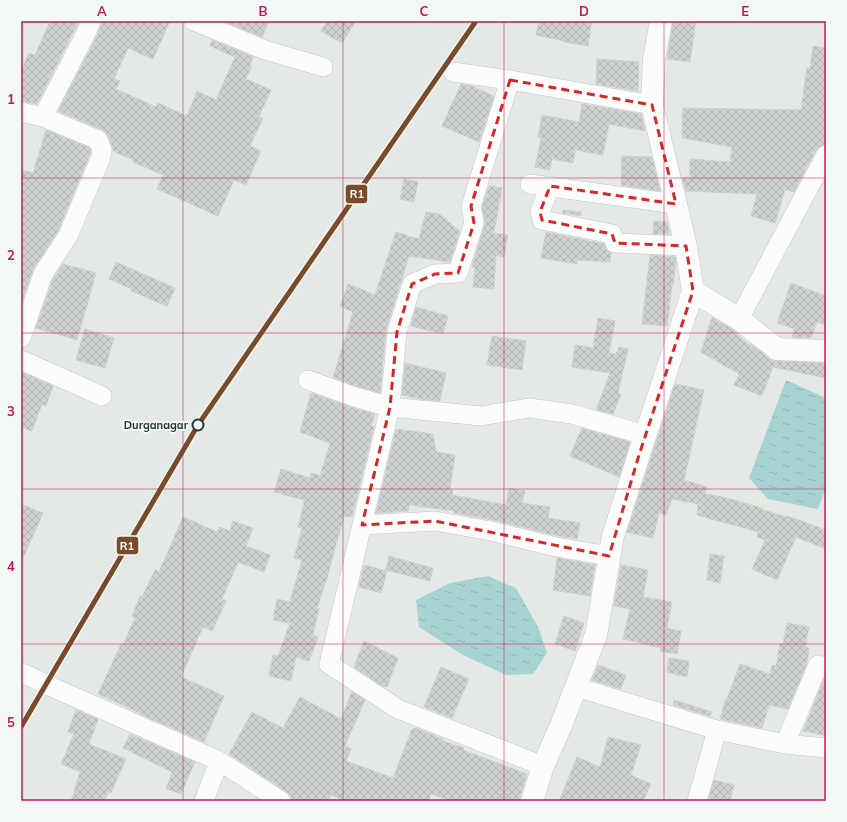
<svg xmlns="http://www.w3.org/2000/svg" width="847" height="822" font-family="Mulish,sans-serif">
<defs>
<pattern id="water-ripples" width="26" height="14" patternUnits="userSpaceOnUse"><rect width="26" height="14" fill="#a8d3d3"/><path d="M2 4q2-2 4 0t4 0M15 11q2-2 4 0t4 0" fill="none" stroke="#90b6b6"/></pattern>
<pattern id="building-cross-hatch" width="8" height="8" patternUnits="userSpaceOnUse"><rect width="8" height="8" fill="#cdd2cf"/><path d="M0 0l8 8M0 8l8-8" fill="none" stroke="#b0b5b2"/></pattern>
</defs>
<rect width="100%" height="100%" fill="#e4e9e6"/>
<path fill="url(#water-ripples)" d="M 786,380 L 826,398 L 826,488 L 818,509 L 768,499 L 749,478 Z
M 488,576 L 516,588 L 538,627 L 547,653 L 533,674 L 506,675 L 463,655 L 419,627 L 416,600 L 450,583 Z"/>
<path fill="url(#building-cross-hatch)" stroke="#cdd2cf" d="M 50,21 L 79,21 L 37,104 L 21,101 L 21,72 L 29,53 L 35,55 Z
M 102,21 L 170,21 L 153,59 L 128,48 L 114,79 L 120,81 L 116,89 L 156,107 L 158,103 L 187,116 L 197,91 L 216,100 L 235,57 L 210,46 L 212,40 L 253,57 L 250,66 L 251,67 L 246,79 L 271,90 L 259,117 L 263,118 L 250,146 L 261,151 L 246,185 L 234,180 L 218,216 L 157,189 L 163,175 L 133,162 L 133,160 L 113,151 L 112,146 L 108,136 L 106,133 L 103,130 L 58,111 L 96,38 L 101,25 Z
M 223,21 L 269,21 L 262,37 Z
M 328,21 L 356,21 L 342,43 L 321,31 Z
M 539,21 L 592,21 L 588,46 L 564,42 L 564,41 L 536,35 Z
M 673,21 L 696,21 L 690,62 L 667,59 Z
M 813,46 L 826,48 L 826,144 L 821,146 L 816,150 L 794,192 L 785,190 L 775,223 L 751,216 L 757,194 L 686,191 L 682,178 L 690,178 L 690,159 L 730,162 L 732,147 L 682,138 L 683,108 L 801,110 L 807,68 L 810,68 Z
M 597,59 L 639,62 L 638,91 L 596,84 Z
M 461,84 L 472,86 L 494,96 L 479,142 L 442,126 Z
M 582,104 L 641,114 L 645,131 L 609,124 L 603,155 L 575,150 L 573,163 L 552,159 L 550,170 L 535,167 L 541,138 L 538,137 L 542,115 L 579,122 Z
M 46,130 L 90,148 L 91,151 L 90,154 L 58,231 L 33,270 L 21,304 L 21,170 L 33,173 Z
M 622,156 L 652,157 L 660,191 L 621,185 Z
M 404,179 L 418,182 L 414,202 L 400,199 Z
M 489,186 L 502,188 L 494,233 L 508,235 L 504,257 L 496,255 L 494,289 L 473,287 L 475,267 L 472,267 L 484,226 L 485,221 L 482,207 Z
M 563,210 L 581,212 L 581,216 L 563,213 Z
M 426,212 L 439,214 L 460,231 L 450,262 L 409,256 L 386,329 L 380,393 L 355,386 L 333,377 L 353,312 L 340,306 L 348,284 L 375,295 L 396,232 L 405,235 L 419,239 Z
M 654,221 L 667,222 L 670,234 L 653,234 Z
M 546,232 L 604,244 L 608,251 L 611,253 L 610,262 L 577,260 L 577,264 L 541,258 Z
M 650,255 L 675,257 L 676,261 L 673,285 L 672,285 L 667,326 L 642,324 Z
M 116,262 L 175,288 L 167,306 L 131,291 L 132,289 L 109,279 Z
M 63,264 L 96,273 L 77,340 L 36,328 L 53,279 Z
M 791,283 L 826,296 L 826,325 L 817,322 L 811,338 L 792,337 L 794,329 L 777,323 Z
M 416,307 L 448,316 L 443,334 L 411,326 Z
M 712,317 L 732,329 L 748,344 L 752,345 L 770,359 L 776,361 L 826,363 L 826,378 L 773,367 L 762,396 L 734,385 L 739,374 L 701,352 Z
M 598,318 L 615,321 L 609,353 L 616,354 L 619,347 L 628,349 L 618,393 L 621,394 L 613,414 L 596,410 L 610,373 L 572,367 L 575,345 L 593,348 Z
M 85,329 L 114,338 L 105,368 L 76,360 Z
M 492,336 L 526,341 L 522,370 L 487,365 Z
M 405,363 L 446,373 L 440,401 L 420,399 L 402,395 Z
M 21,372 L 53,386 L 46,406 L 42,404 L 32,431 L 21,427 Z
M 675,384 L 704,390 L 684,480 L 707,487 L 705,494 L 723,497 L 762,508 L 761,509 L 786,517 L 787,516 L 826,530 L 826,549 L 796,537 L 777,580 L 752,569 L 765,540 L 757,537 L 758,532 L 697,515 L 698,504 L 672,499 L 666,515 L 659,513 L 653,538 L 627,532 Z
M 311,393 L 348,406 L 375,414 L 371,426 L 374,427 L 352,517 L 344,516 L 327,578 L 317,608 L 319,608 L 313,635 L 318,637 L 309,661 L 296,657 L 291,681 L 269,676 L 273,655 L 278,656 L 290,623 L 273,620 L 277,599 L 290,602 L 302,560 L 294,558 L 302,528 L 298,527 L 304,503 L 304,500 L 274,492 L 281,469 L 310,478 L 311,473 L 320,476 L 330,443 L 300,432 Z
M 582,428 L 630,442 L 619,477 L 570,456 Z
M 396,429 L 433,434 L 436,452 L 455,455 L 450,490 L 453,490 L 452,495 L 506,505 L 509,488 L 525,491 L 522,503 L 550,507 L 548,518 L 580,523 L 577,539 L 558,536 L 493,520 L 454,513 L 454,511 L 409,505 L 408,511 L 376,513 Z
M 21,504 L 43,513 L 21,563 Z
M 183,517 L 217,532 L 219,527 L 230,531 L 233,521 L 253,528 L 246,546 L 270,555 L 264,572 L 238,562 L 222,599 L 226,601 L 212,631 L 203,627 L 181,677 L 224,696 L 204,742 L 140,714 L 140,713 L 98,694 L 121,644 L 123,645 L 135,618 L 132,616 L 140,596 L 142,597 L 155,570 L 159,572 Z
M 710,554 L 724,556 L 720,583 L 707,580 Z
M 389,556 L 433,568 L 430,581 L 386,570 Z
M 557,558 L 595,565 L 590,596 L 553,590 Z
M 364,565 L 387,571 L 381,593 L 359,587 Z
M 621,565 L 648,570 L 643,597 L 672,602 L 667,628 L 681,631 L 677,654 L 660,651 L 661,648 L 623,639 L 630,609 L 614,606 Z
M 564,616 L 584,623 L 575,651 L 555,644 Z
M 787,623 L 809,627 L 805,647 L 809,648 L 807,663 L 788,709 L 769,705 L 762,728 L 720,719 L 726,698 L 727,699 L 740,664 L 770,674 L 772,665 L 776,666 L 780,644 L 783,644 Z
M 364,641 L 398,658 L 387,687 L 382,686 L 354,667 Z
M 669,658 L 689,661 L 687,677 L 667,672 Z
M 598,665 L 626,675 L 621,689 L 592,680 Z
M 441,667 L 469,679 L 452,718 L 424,707 Z
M 824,679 L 826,679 L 826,723 L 824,735 L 803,731 Z
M 352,692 L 365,700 L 345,746 L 351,749 L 346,761 L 393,778 L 412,729 L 414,729 L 415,728 L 443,739 L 443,741 L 464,748 L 463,750 L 527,774 L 520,797 L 520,801 L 452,801 L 431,794 L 429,801 L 345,801 L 331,795 L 328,801 L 292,801 L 291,796 L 287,792 L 229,754 L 252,712 L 283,728 L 300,697 L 341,719 Z
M 674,700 L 712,712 L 710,716 L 673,705 Z
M 76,710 L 98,719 L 89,744 L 126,759 L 111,793 L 108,792 L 105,801 L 71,801 L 80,772 L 61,764 L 74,734 L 68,732 Z
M 130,734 L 195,762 L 181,794 L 166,789 L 172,772 L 123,748 Z
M 608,737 L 641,745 L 631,775 L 651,784 L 643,801 L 559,801 L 577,757 L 600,767 Z
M 714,780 L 734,785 L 730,801 L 723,801 L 709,798 Z"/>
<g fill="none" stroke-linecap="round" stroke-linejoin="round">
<g stroke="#c1c6c3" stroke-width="20">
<path id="minor" d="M 194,21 L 265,50 L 323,67
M 453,72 L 510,80 L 652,105
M 510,80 L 471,206 L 474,223 L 458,273 L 435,274 L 412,284 L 397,332 L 390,407 L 329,664 L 398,709 L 543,766
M 21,112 L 43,117 L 86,33 L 91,21
M 530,184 L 676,204
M 550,186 L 540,212 L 542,220 L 612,234 L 615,243 L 686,246
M 739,319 L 826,155
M 21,338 L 43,274 L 68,236 L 101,157 L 102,150 L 98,140 L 43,117
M 21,360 L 102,396
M 308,380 L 352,396 L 390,407 L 481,416 L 529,408 L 572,414 L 645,435
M 362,525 L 435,521 L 491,531 L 556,547 L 609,556
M 21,673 L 27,675 L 45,684 L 219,761 L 281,801
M 576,687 L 717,730 L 697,801
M 717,730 L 785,744 L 826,748
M 785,744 L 818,665 L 826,668
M 204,801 L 219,761"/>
</g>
<g stroke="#c1c6c3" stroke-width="23">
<path id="tertiary" d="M 693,291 L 739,319 L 777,349 L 826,351
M 532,801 L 543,766 L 560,728 L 596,635 L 613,536 L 642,445 L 693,291 L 686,246 L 652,105 L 654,59 L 661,21"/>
</g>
<use href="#minor" stroke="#fbfcfb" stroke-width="19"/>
<use href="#tertiary" stroke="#fbfcfb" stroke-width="22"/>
<g stroke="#f2f8f4" stroke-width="8">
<path id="rail-1" d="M 21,727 L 198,425 L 476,21"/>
</g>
<use href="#rail-1" stroke="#7a4b2a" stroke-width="5"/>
</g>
<path fill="none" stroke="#d62828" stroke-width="3" stroke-dasharray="8 5" stroke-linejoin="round" d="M 510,80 L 652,105 L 676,204 L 550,186 L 540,212 L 542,220 L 612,234 L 615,243 L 686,246 L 693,291 L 639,455 L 609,556 L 435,521 L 362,525 L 390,407 L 397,332 L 412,284 L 435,274 L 458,273 L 474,223 L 471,206 Z"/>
<path fill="none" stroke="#c2185b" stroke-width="1" stroke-opacity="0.55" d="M 183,21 L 183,801M 343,21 L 343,801M 504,21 L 504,801M 664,21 L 664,801M 21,178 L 826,178M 21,333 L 826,333M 21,489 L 826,489M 21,644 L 826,644"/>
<circle fill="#f2f8f4" stroke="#243a31" stroke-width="2" cx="198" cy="425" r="5.5"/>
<g text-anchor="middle" stroke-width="4" stroke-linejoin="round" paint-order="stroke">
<g font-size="11" font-weight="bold" fill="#243a31" stroke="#f2f8f4" text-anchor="end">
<text x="188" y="429">Durganagar</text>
</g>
</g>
<g stroke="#f2f8f4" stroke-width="1.5">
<rect x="345" y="184" width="23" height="20" rx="4" fill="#7a4b2a"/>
<rect x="116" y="536" width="23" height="19" rx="4" fill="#7a4b2a"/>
</g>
<g font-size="11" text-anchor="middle" font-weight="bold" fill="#fff">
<text x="357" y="198">R1</text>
<text x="127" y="550">R1</text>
</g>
<rect width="847" height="822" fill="none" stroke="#f2f8f4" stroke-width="44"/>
<rect x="22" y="22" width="803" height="778" fill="none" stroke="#c2185b" stroke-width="1.5"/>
<g font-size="13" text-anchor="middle" font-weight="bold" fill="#c2185b">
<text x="102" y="16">A</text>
<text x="263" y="16">B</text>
<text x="424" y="16">C</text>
<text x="584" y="16">D</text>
<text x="745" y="16">E</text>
<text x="11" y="104">1</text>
<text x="11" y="260">2</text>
<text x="11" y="416">3</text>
<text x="11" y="571">4</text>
<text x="11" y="727">5</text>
</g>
</svg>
